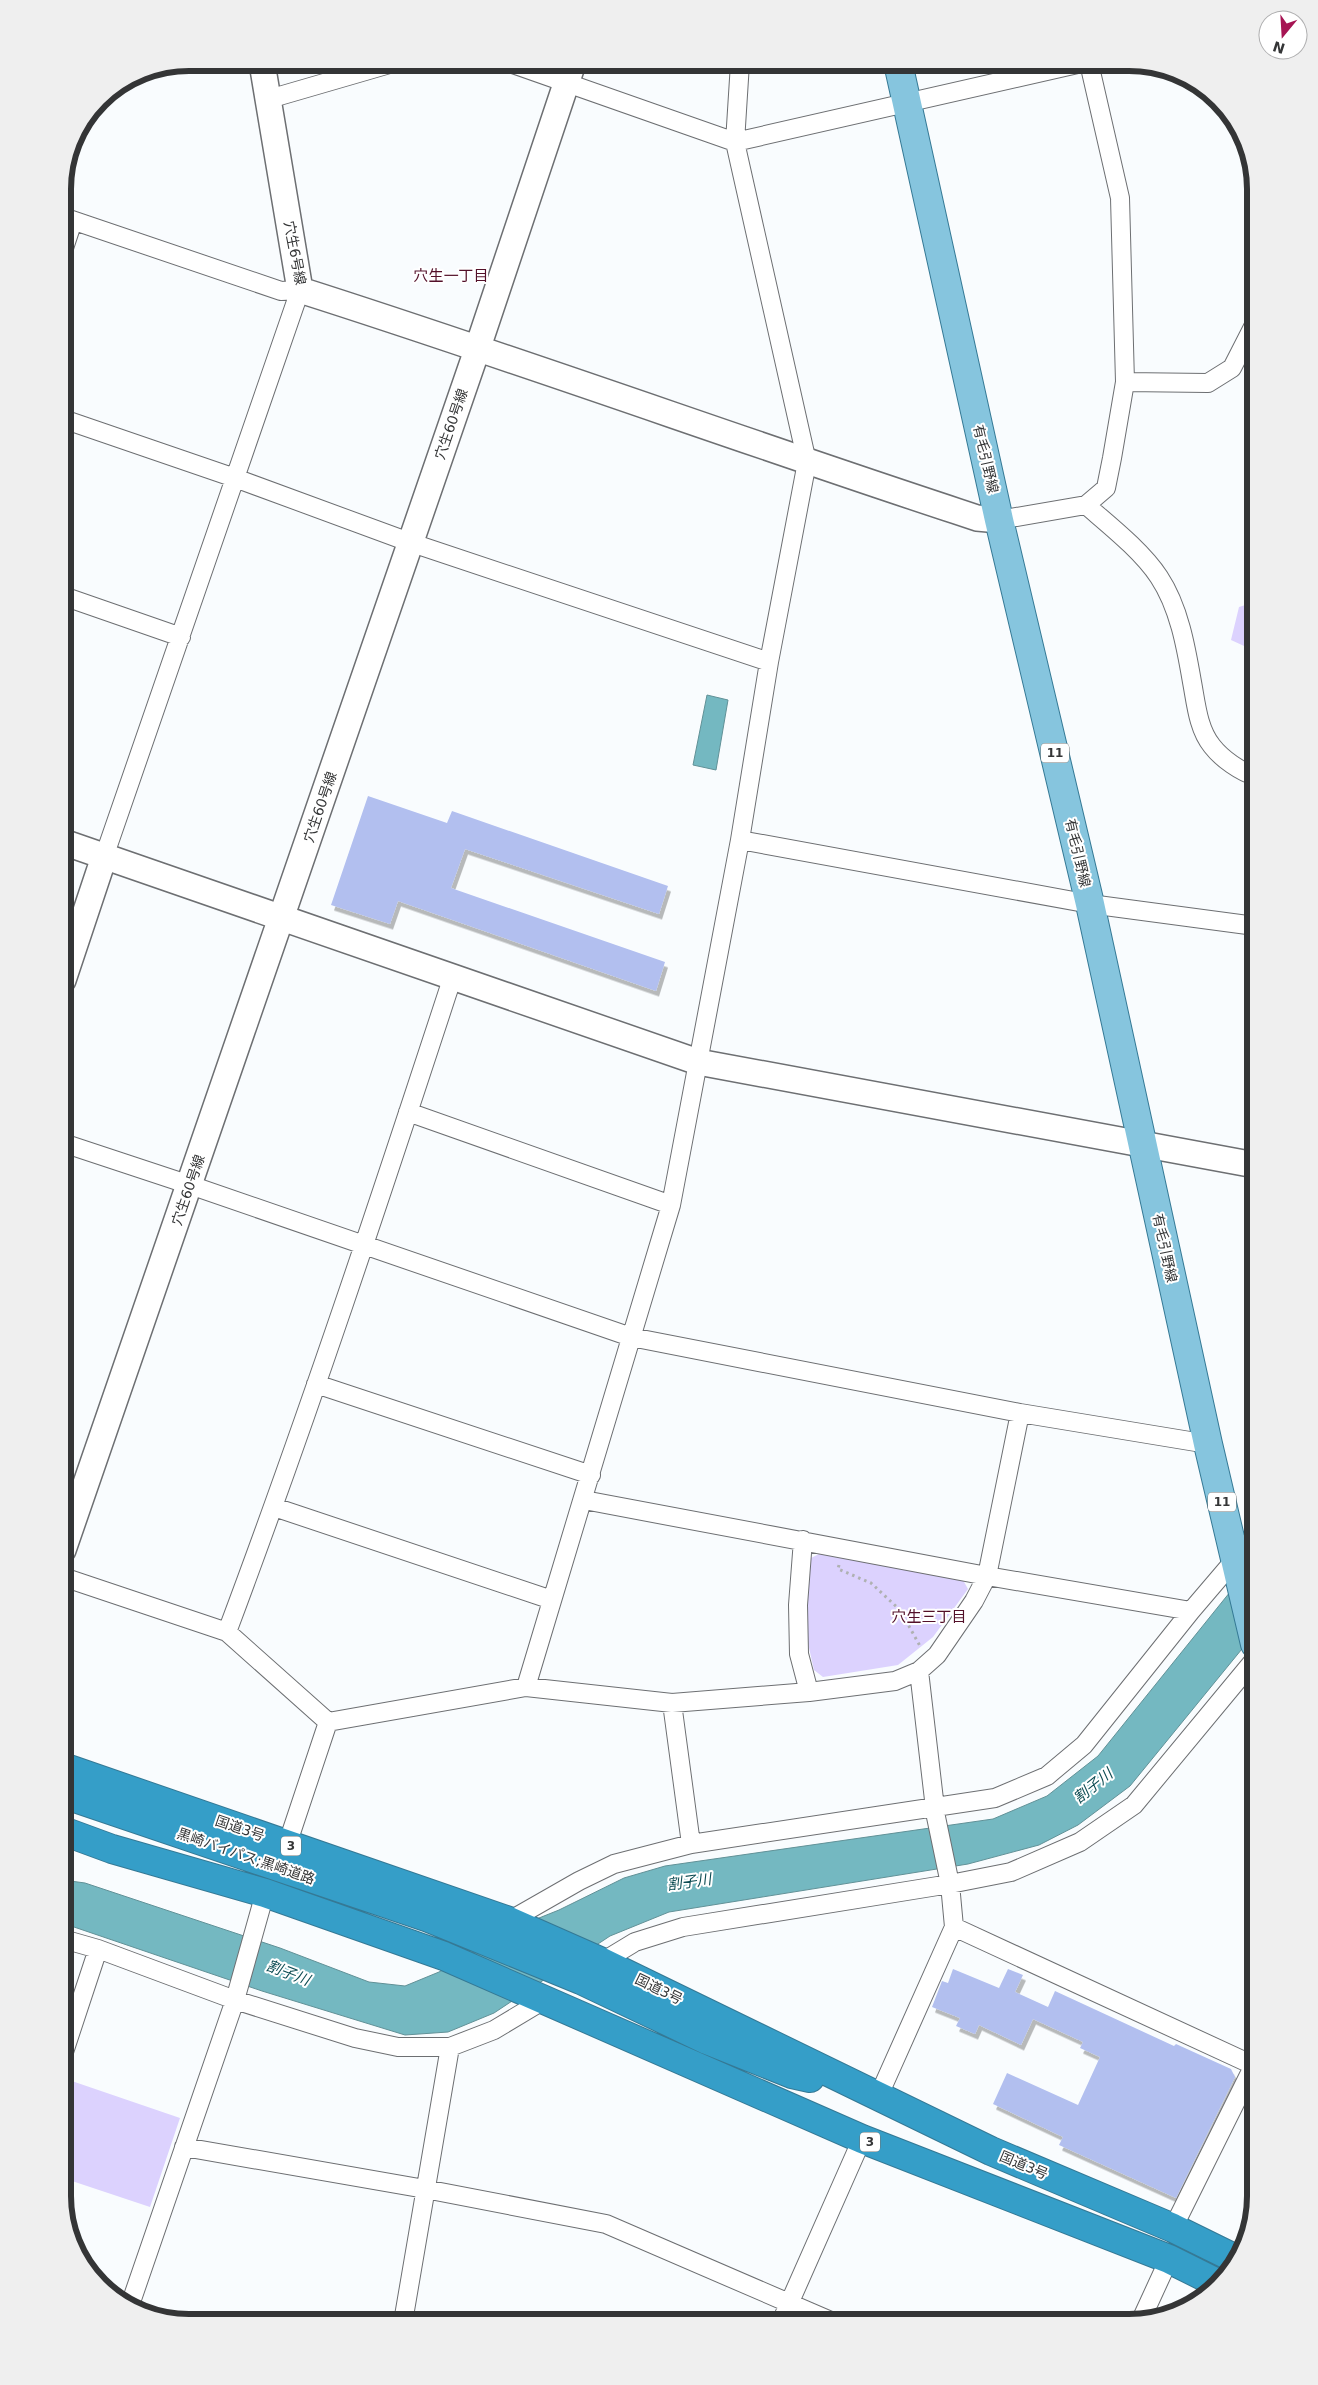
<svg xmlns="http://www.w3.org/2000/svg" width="1318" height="2385" font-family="'DejaVu Sans','Noto Sans JP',sans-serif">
<defs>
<filter id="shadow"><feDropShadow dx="3" dy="5.5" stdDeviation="0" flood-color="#0004"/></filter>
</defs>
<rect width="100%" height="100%" fill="#f9fcfe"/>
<path fill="#dcd2fe" d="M 1255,602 L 1255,651 L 1231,640 L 1239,607 Z
M 819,1554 L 963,1580 L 968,1589 L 933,1637 L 898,1665 L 823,1677 L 814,1670 L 805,1630 L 809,1559 Z
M 63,2078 L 180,2118 L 150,2207 L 63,2178 Z"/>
<path fill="#74b8c1" stroke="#619197" d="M 707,695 L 728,700 L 716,770 L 693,765 Z
M 1255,1561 L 1255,1633 L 1130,1786 L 1078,1825 L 1039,1845 L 968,1864 L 669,1912 L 610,1936 L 494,2013 L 448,2032 L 405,2035 L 262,1991 L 74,1927 L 63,1926 L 63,1880 L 85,1883 L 280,1948 L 369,1982 L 405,1986 L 439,1972 L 519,1926 L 559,1910 L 624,1878 L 665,1866 L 993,1819 L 1047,1796 L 1098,1756 Z"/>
<path fill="#b2bfef" filter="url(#shadow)" d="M 368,796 L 447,823 L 452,811 L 668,886 L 659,914 L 465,849 L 451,888 L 665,962 L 656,991 L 398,901 L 390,924 L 331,905 Z
M 953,1969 L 999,1988 L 1008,1969 L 1023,1975 L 1015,1992 L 1048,2007 L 1055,1991 L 1174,2046 L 1176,2044 L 1231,2069 L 1235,2077 L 1176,2198 L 1059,2145 L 1063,2137 L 993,2104 L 1007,2073 L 1078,2105 L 1100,2057 L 1080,2048 L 1083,2042 L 1033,2019 L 1021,2045 L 979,2025 L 975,2034 L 956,2026 L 960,2018 L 932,2007 L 942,1981 L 948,1983 Z"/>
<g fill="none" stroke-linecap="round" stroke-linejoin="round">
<g stroke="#6d6f72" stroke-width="20">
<path id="street" d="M 510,63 L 735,142 L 1082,63
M 269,99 L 393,63
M 63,217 L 281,291 L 300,290 L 104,857
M 63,251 L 73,221
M 1125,382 L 1208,383 L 1232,368 L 1255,323
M 63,419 L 235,478 L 409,542 L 769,662
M 1086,505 C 1109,525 1142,551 1159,577 C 1179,607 1186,647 1192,682 C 1196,703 1198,729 1212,746 C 1222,759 1241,772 1255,776
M 999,520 L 1086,505 L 1106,488 L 1112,458 L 1125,382 L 1120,198 L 1089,63
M 63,596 L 181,637
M 740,840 L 1090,904 L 1255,926
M 408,1112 L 671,1205
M 63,1143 L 190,1185 L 631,1337 L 1020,1413 L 1208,1444
M 316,1384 L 591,1475
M 584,1500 L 987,1576 L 1191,1611
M 274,1507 L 552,1600
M 803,1540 L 798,1605 L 799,1654 L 809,1692
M 63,1577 L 227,1632 L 328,1722 L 526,1687 L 672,1703 L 809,1692 L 895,1681 L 919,1671 L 937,1655 L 974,1601 L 987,1576 L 1020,1413
M 227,1632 C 308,1416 381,1196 453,976
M 526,1687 L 671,1205 L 740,840 L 769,662 L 807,462 L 735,142 L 740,63
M 672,1703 L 691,1844
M 287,1845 L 328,1722
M 509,1921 L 579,1881 L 614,1864 L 691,1844 L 995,1798 L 1047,1776 L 1084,1745 L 1191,1611 L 1255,1536
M 954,1927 L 1255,2066
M 63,1939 L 98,1949 L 235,2000 L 355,2038 L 398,2047 L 450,2047 L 494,2030 L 544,2000
M 602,1962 L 635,1942 L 683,1927 L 950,1884 L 1011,1872 L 1080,1842 L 1134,1805 L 1255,1659
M 63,2055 L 98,1949
M 879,2095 L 954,1927 L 950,1884 L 936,1817 L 919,1671
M 184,2147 L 425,2189 L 606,2224 L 833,2322
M 1173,2228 L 1253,2067
M 130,2305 L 235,2000 L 265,1893
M 1141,2320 L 1169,2259
M 403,2322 L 450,2047
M 781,2322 L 862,2139"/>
</g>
<g stroke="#6d6f72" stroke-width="28">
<path id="secondary" d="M 262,63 L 300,290 C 520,360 737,439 956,511 L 977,518 L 999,520
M 63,842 L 698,1062 L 1255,1165
M 63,980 L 104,857
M 63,1550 L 478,347 L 573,63"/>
</g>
<g stroke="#357995" stroke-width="30">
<path id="primary" d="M 898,63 L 999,520 L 1090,904 L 1208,1444 L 1255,1644"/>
</g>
<g stroke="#357995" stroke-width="30">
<path id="highway" d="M 63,1767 L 509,1921 L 602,1962 L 991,2151 L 1173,2228 L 1236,2259
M 63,1794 L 429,1918 L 581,1980 L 707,2040 L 792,2074 L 810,2078
M 63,1831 L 112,1849 L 265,1893 L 444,1956 L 862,2139 L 1169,2259 L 1215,2282"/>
</g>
<path stroke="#afb1b2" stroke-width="3" stroke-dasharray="2.5 4" stroke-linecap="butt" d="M 839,1565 L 838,1569 L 871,1583 L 900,1610 L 920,1646"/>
<use href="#street" stroke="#fff" stroke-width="18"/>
<use href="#secondary" stroke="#fff" stroke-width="25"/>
<use href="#primary" stroke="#86c5de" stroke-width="28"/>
<use href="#highway" stroke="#359ec8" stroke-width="28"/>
</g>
<g text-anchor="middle" stroke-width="4" stroke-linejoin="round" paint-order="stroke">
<g fill="#fff" stroke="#717272" stroke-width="1">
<rect x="1041" y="743.5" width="28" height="19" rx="4"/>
<rect x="1208" y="1492.5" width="28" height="19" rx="4"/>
<rect x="281" y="1836.5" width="20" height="19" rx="4"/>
<rect x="860" y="2132.5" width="20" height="19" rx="4"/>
</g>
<g font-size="12" font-weight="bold" fill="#343536">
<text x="1055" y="757">11</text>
<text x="1222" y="1506">11</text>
<text x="291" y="1850">3</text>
<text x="870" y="2146">3</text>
</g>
<g font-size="14" fill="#343536" stroke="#fff">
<text transform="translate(295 253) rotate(79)" y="5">穴生6号線</text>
<text transform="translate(451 424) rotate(-71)" y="5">穴生60号線</text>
<text transform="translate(986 459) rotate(77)" y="5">有毛引野線</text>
<text transform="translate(320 807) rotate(-71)" y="5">穴生60号線</text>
<text transform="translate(1078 853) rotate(77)" y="5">有毛引野線</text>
<text transform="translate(188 1190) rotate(-71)" y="5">穴生60号線</text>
<text transform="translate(1165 1248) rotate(78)" y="5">有毛引野線</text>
<text transform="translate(240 1828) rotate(19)" y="5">国道3号</text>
<text transform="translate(246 1856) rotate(19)" y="5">黒崎バイパス;黒崎道路</text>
<text transform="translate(659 1989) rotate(26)" y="5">国道3号</text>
<text transform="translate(1024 2165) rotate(23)" y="5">国道3号</text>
</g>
<g font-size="15" fill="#531029" stroke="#fff">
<text x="451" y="281">穴生一丁目</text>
<text x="929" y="1622">穴生三丁目</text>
</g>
<g font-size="15" font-style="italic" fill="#0d4c53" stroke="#fff">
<text transform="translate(1093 1786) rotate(-39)" y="5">割子川</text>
<text transform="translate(689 1882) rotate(-8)" y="5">割子川</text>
<text transform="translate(288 1973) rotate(21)" y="5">割子川</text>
</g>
</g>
<path d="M0 0H1318V2385H0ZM189 71H1129A118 118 0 0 1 1247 189V2196A118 118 0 0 1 1129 2314H189A118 118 0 0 1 71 2196V189A118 118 0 0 1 189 71Z" fill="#efefef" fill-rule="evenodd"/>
<path fill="none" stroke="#343536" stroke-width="6" d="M189 71H1129A118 118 0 0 1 1247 189V2196A118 118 0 0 1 1129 2314H189A118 118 0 0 1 71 2196V189A118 118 0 0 1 189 71Z"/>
<g transform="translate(1283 35) rotate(198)"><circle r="24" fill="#ffffff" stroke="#aeaeaf"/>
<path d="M0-4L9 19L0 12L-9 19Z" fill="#a61453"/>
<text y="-8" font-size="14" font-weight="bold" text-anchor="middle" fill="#343536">N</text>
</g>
</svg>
